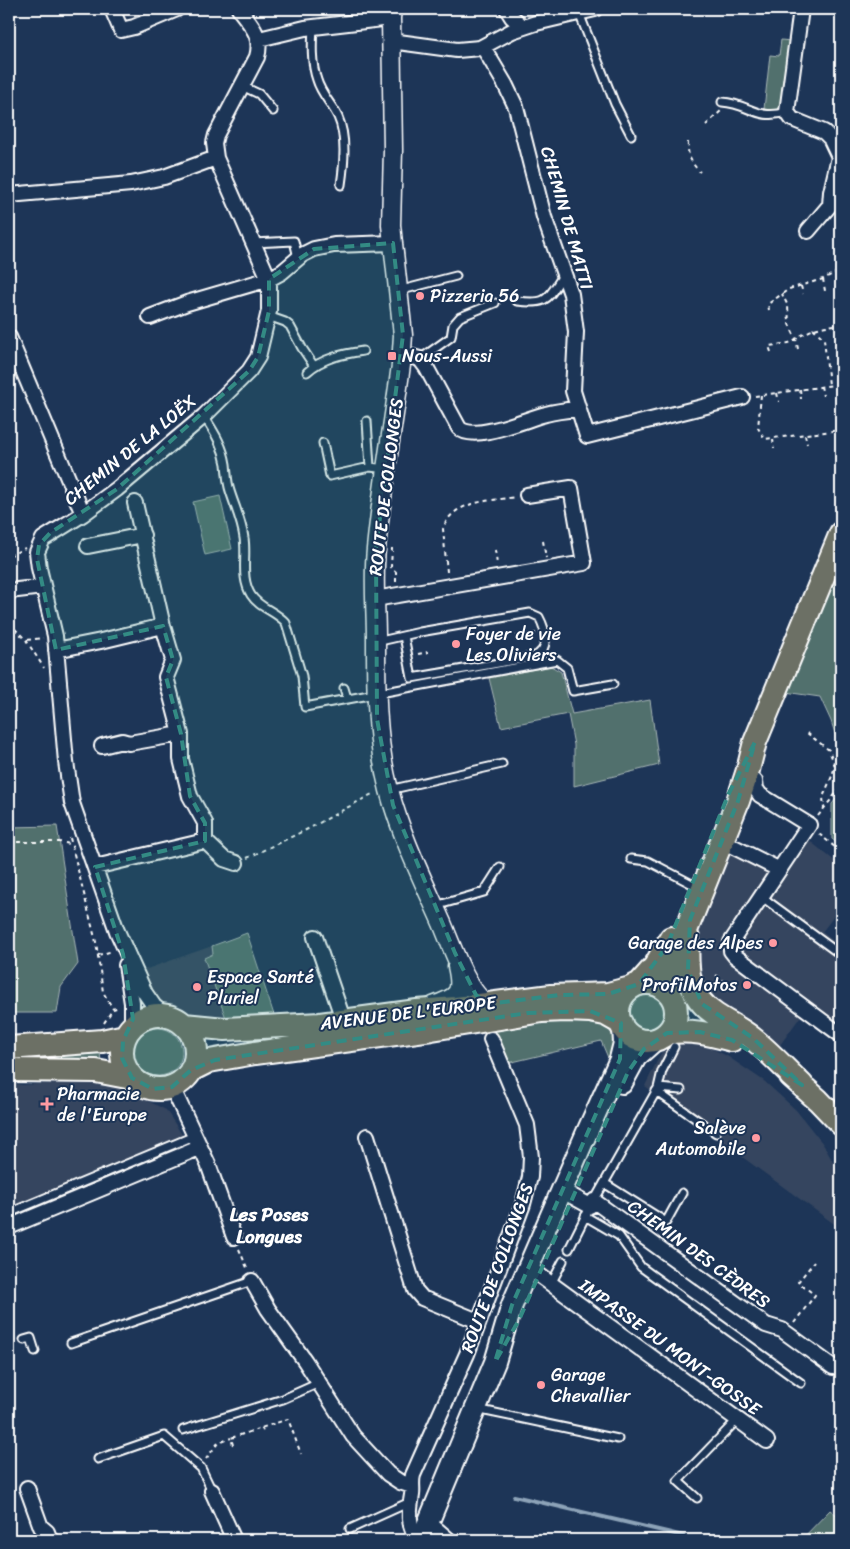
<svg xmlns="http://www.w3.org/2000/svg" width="850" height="1549" font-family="Sriracha,sans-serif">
<rect width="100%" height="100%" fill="#1d3557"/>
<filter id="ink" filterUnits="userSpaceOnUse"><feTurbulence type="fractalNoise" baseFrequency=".02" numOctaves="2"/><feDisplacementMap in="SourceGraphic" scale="10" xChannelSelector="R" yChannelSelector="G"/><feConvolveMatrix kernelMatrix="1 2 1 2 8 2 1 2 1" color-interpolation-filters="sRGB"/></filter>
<g filter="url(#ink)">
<path fill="#34455f" d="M 806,838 L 841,866 L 841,907 L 822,932 L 841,947 L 841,1028 L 803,1013 L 780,1045 L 747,1026 L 699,991 L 693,929 L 724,841 L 778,869 Z
M 212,946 L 213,954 L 204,958 L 226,1018 L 199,1022 L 185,1011 L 161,1001 L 152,991 L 141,971 Z
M 671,1041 L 699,1042 L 727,1056 L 764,1081 L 796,1110 L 823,1144 L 841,1176 L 841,1229 L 645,1086 L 660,1055 Z
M 101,1080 L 116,1082 L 138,1096 L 166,1110 L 190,1147 L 9,1223 L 9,1083 L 23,1085 Z"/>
<path fill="#516f6d" stroke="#a8b7b6" d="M 781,40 L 791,41 L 781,109 L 772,112 L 764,109 L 770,55 L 779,56 Z
M 220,496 L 232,549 L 205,555 L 193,502 Z
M 841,563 L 841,752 L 831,721 L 820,697 L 785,692 C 805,650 823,606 841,563 Z
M 551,666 L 561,672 L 572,714 L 650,700 L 659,765 L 574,786 L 574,745 L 568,714 L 501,727 L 489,678 Z
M 841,793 L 841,846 L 832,839 L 832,804 Z
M 57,826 L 78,964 L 61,987 L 57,1013 L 9,1013 L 9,827 Z
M 247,933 L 274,1015 L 226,1018 L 204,958 L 213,954 L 212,946 Z
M626 1012a21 21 0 1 1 42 0a21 21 0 1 1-42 0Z
M 588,1017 C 607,1028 625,1035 609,1060 L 601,1041 L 508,1063 L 492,1024 Z
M134 1052a24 24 0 1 1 48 0a24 24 0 1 1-48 0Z
M 100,1051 L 101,1063 L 9,1062 L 9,1056 Z
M 830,1510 L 841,1518 L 841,1540 L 801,1540 Z"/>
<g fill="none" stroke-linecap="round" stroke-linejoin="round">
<path stroke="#8da3b8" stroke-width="4" d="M 514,1496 L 667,1532 L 683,1536 L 686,1540"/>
<g stroke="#fff" stroke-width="11">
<path id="service" d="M 579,13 L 615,104 L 631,135
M 313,27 C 312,44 311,63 317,80 C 321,94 332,104 338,117 C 347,137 344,164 341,185
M 242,86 L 259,94 L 273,111
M 722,102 C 751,104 756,121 787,112
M 253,243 L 294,241 L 298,258
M 398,291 L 456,276
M 517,301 C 549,305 547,299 564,274
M 268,316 L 285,322 L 290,326 L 302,348 L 314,366
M 420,359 L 451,337 L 453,325 L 460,317 L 495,303
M 307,372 C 322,358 343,354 363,351
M 204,416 C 214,432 223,445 226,464 C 227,473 227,482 230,491 C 235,507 242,522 244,538 C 247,558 240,577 251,595 C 259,608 276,611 286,623 L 302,676 L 305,707 L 557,660 L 567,668 L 573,691 L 613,684
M 367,421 L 370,467
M 323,443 L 330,476 L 370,467 L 386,469
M 376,642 L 420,632 L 530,613 L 539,617 C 546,630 551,650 533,657 L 412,678 L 404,636
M 344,688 L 347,698
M 389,790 L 502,764
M 631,859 L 648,861 L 692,884
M 762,897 L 841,955
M 435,906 L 484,892 L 500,867
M 658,1088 L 662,1071 L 674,1047
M 656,1091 L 716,1133
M 604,1183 L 666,1222 L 682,1193
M 594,1201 L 658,1088 L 681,1090
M 9,1213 L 194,1136
M 585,1216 L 619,1236 L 641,1267 L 801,1383
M 569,1249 L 587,1213
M 551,1284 L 563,1261
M 24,1340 L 31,1338 L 35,1351
M 71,1343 L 252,1281
M 476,1409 L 618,1439
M 183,1430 L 283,1399 L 319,1383
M 98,1459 L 164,1436 L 201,1468 L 212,1491
M 697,1498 L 678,1481 L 738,1419
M 350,1529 L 410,1502"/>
</g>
<g stroke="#fff" stroke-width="18">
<path id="minor" d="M 112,9 L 121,30 L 134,27 L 177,9
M 507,9 L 512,17 L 523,27
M 801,9 L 787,112 L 792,119 L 824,132 L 830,138 L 839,157 L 831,192 L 830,205 L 808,231
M 259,39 L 305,28 L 391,18
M 391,41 L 457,50 L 480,48 L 512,31 L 536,23 L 595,9
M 483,47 L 505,84 L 516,107 L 544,217 L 571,294 L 576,332 L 573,391 L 587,436 L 742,397
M 9,195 L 131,184 L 164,177 L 216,158 L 214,143 L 216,135 L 257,57 C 263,36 251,25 239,9
M 150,317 L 187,303 L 269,279 L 282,272 L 302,255 L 314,249 L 334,245 L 393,243
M 9,337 L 83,514
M 401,354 L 420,359 L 426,367 L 459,428 C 474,443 528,418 546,414 C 556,411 567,410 578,409
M 88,546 L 143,535
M 9,591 L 43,587
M 375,599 L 584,563 L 571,488 L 527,495
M 163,626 L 173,660 L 166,677 L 181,734 L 181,759 L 190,796 L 205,823 L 205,841 L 224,859 L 236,863
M 56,650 L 101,641 L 163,626 L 135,503
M 102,746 L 122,741 L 129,743 L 181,734
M 755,781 L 756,789 L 760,795 L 809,825 L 731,942 L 731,951 L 735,956 L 841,1035
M 722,841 L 778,869
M 95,867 L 205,841
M 315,937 L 344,1022
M 126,965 L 132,1003 L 132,1026
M 164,1015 L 154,1006 L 145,993 L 117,931 L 72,803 L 66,762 L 55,636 L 39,568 L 37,552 L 43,539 L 83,514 L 117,489 L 204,416 L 249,371 L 258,357 L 269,311 L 269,279 L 216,158
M 172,1087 L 208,1164 L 234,1237
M 367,1136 L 415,1290 L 422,1298 L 478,1321
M 561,1190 L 590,1206 L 594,1201 L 766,1325 L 782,1330 L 833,1367
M 9,1227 L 199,1148
M 528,1267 L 767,1441
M 252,1281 L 268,1309 L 305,1361 L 353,1436 L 388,1474 L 400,1482 L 412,1486
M 27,1488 L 41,1527 L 47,1532 L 50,1540
M 212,1491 L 234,1540
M 428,1522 L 449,1540
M 419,1540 C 407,1526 409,1512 412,1495 C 413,1489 411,1482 413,1475 L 467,1354 L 523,1204 L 530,1177 L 531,1157 L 527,1125 L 491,1039"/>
</g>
<g stroke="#fff" stroke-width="21">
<path id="tertiary" d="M 392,9 L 391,18 L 393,150 L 391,225 L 403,335 L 401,365 C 393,426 382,487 376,549 C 373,579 376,609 376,639 C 376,690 376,740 389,790 C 401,836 423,880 442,923 C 451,944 468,995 488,1004
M 433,1006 C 459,997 463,993 457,966"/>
</g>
<g stroke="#fff" stroke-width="24">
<path id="secondary" d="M 622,1083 L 636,1057 L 655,1040
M 421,1540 L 495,1362 L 512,1305 L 587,1132 L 620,1059 L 624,1043 L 623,1028"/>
</g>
<g stroke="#fff" stroke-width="26">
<path id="primary" d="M 688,938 C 686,970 687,996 716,1015 C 728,1023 741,1029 752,1038 C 770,1052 785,1069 802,1085
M618 1012a29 29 0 1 1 58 0a29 29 0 1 1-58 0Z
M 639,984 L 655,966 L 671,938
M 669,993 L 673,963 L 738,801 L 748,770 L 755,742 L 841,533
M122 1052a37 37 0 1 1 74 0a37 37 0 1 1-74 0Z
M 184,1025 L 225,1029 L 320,1024 L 417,1011 L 456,1008 L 551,996 L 608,994 L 631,988
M 667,1033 C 690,1029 709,1034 732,1040
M 9,1048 L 102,1041 L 125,1036
M 9,1070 L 96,1071 L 132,1078
M 191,1070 L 209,1061 L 255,1053 L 432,1029 L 542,1011 L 566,1010 L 590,1011 L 605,1014 L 621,1023
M 791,1076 L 818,1100 L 841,1124"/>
</g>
<path stroke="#fff" stroke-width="2" stroke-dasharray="4 4" stroke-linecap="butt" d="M 706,125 L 721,111
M 688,142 C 687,155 691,163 700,172
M 823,279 L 825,291
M 801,286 L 803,294
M 769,310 L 768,304 L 789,289 L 823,279 L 841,270
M 813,328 L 824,339 L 829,385
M 798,349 L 796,339 C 813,327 821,327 841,324
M 771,352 L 769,346 L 789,343 L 796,339 L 789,324 L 788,306 L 782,294
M 821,386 L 823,396
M 800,389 L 801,399
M 777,393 L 779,402
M 761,395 L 758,428 L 765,439 L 841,430
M 755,396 L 841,384
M 805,435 L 807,444
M 773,439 L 774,448
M 543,541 L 546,558
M 392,548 L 391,567 L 396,572 L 396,584
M 495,550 L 497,564
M 9,556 L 25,548
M 447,572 L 443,529 C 452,500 491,501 515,497
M 9,623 L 26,640 L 44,668
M 516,636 L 536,633
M 27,640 L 43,638
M 418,654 L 428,652
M 807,733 L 829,750 L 835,766 L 832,776 L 823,797 L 824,809
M 818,816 L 841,787
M 819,834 L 841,852
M 70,838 L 96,942 L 103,992 L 113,1009
M 9,842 L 59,842 L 71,844
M 247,858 L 310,828 L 374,793
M 839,919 L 841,918
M 98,955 L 113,951
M 716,975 L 728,984
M 104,1023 L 113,1009 L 119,1007
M 239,1249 L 248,1270
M 794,1323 L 815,1295 L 798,1282 L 814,1262
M 261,1428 L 265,1433
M 233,1445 L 231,1438 L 288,1419 L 301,1454
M 206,1459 L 218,1443 L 231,1438"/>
<use href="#service" stroke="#1d3557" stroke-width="7"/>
<use href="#minor" stroke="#1d3557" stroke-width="14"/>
<use href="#tertiary" stroke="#1d3557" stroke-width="18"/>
<use href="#secondary" stroke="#1d3557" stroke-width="20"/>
<use href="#primary" stroke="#6c7065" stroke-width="22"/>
</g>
</g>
<path fill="#338b84" fill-opacity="0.2" stroke="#338b84" stroke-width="4" stroke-dasharray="10 6" stroke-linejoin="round" d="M 393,243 L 403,335 L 376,549 L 377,719 L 393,805 L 455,953 L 476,995 L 488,1004 L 560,995 L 608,994 L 639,984 L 667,946 L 729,793 L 755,742 L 738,801 L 690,920 L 688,970 L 702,1004 L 753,1038 L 802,1085 L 732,1040 L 700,1032 L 667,1033 L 644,1049 L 628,1072 L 519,1320 L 495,1362 L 512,1305 L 620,1059 L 621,1023 L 590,1011 L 528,1013 L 215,1060 L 191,1070 L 172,1087 L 153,1089 L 132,1078 L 122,1058 L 123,1041 L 133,1019 L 123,954 L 95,867 L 205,841 L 205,823 L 190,796 L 181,734 L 166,677 L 173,660 L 163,626 L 56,650 L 37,559 L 39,545 L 50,533 L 117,489 L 249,371 L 258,357 L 269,311 L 269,279 L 314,249 Z"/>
<g fill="#ff9aa2" stroke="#1d3557" stroke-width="2">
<circle cx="420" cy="296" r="5"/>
<rect x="387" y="351" width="10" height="10" rx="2.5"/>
<circle cx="456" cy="644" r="5"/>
<circle cx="773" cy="943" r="5"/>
<circle cx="747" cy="985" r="5"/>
<circle cx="197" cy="987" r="5"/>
<path d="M44.5 1096.5h5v5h5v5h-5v5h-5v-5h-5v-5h5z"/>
<circle cx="756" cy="1138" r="5"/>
<circle cx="541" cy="1385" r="5"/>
</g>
<g text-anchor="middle" stroke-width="4" stroke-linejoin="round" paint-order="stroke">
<g font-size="18" fill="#fff" stroke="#1d3557">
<text transform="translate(567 218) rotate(74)" y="6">CHEMIN DE MATTI</text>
<text transform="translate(130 450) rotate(-39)" y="6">CHEMIN DE LA LOËX</text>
<text transform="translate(386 487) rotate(-83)" y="6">ROUTE DE COLLONGES</text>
<text transform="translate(408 1013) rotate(-7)" y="6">AVENUE DE L'EUROPE</text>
<text transform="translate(699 1254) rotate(36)" y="6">CHEMIN DES CÈDRES</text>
<text transform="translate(497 1268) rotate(-70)" y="6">ROUTE DE COLLONGES</text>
<text transform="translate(670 1347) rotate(36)" y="6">IMPASSE DU MONT-GOSSE</text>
</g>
<g font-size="18" fill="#fff" stroke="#1d3557" text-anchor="start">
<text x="430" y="302">Pizzeria 56</text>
<text x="402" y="362">Nous-Aussi</text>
<text x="466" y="640">Foyer de vie<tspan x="466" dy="21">Les Oliviers</tspan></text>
<text x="763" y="949" text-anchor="end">Garage des Alpes</text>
<text x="207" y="983">Espace Santé<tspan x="207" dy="21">Pluriel</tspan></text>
<text x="737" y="991" text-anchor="end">ProfilMotos</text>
<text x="57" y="1100">Pharmacie<tspan x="57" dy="21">de l'Europe</tspan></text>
<text x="746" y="1134" text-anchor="end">Salève<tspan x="746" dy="21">Automobile</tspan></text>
<text x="551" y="1381">Garage<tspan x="551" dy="21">Chevallier</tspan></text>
</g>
<g font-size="19" font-weight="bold" fill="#fff" stroke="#1d3557">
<text x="269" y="1221">Les Poses<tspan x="269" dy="22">Longues</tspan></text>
</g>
</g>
<rect width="850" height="1549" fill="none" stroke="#1d3557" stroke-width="30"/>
<rect x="15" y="15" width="820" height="1519" fill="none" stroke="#fff" stroke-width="2" filter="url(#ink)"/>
</svg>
